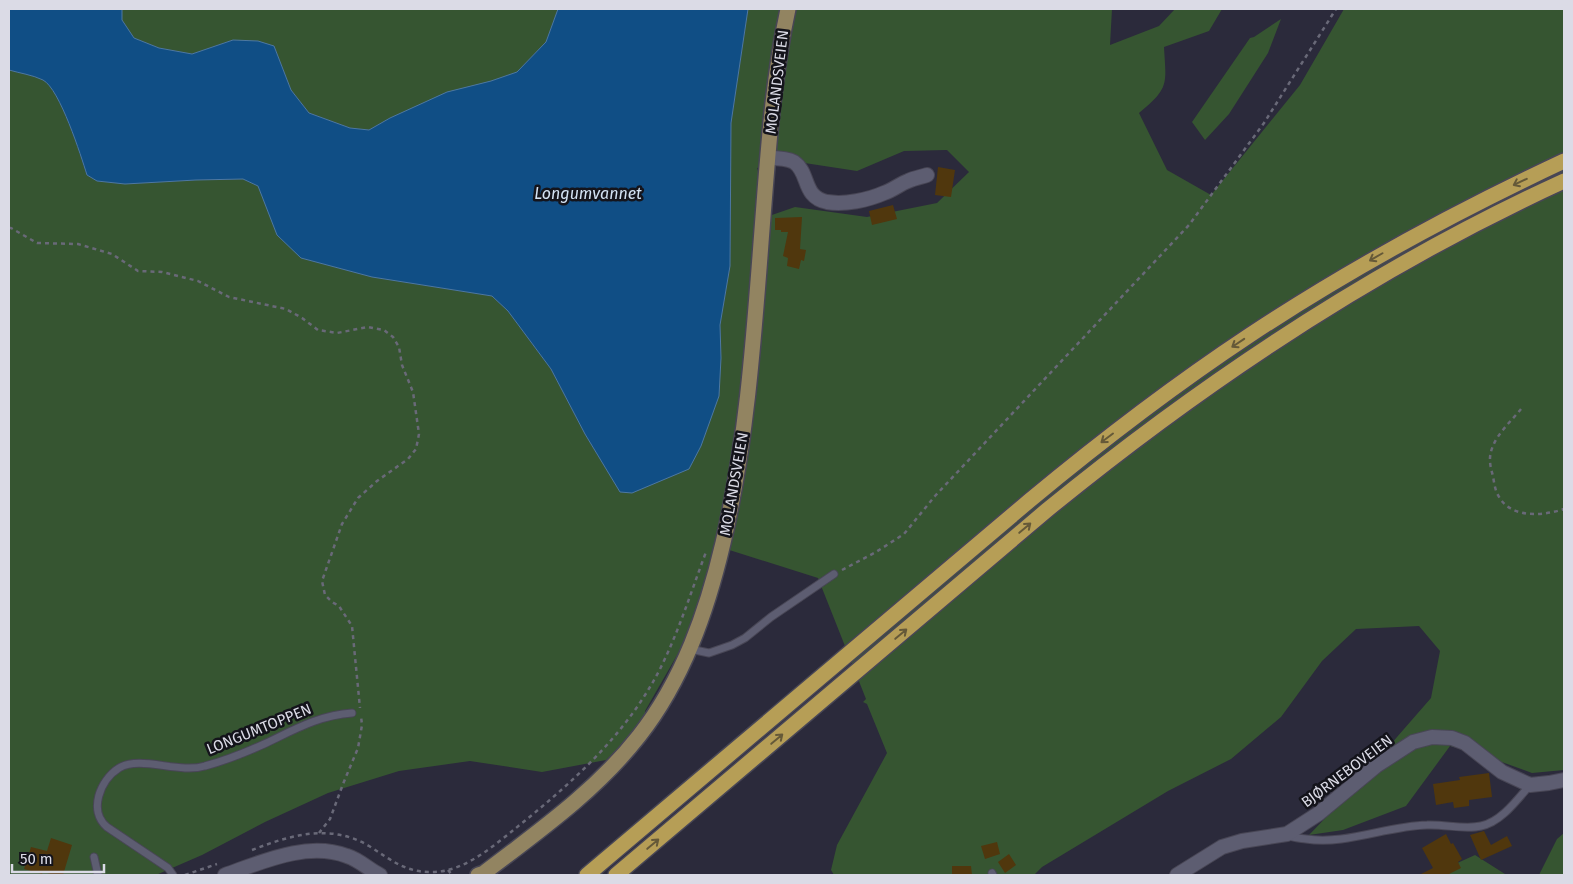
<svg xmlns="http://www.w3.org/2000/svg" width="1573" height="884" font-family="'Fira Sans',sans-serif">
<rect width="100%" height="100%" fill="#2b2a3b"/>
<path fill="#365531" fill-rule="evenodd" d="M 122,9 L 558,9 L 546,42 L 517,72 L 390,118 L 369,130 L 350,128 L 309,113 L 291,90 L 274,46 L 233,40 L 192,54 L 159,48 L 134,38 L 122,20 Z
M 748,9 L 1112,9 L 1110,45 L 1159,26 L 1175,9 L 1222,9 L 1209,31 L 1164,47 C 1166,84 1170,88 1139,113 L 1167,170 L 1211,195 L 1300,85 L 1344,9 L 1564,9 L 1564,770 L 1532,773 L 1477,753 L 1450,746 L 1406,806 L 1343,830 L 1309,835 L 1336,807 L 1431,698 L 1440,651 L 1419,626 L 1356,629 L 1322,661 L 1281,717 L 1231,759 L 1168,791 L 1042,867 L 1034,875 L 834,875 L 831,870 L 837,845 L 887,753 L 867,704 L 863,702 L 866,699 L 818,578 L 723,548 L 684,643 L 645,711 L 645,725 L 606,760 L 542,772 L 470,761 L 399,771 L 328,793 L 265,822 L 202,855 L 156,875 L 9,875 L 9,70 C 19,73 33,75 43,80 C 60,89 81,156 87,175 L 97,181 L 125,184 L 196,180 L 243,179 L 258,186 L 267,206 L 301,258 L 372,277 L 492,296 L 508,311 L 551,369 L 585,434 L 620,491 L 721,358 L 720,325 L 730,266 L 731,123 ZM 947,150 L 969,172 L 937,203 L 867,217 L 795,207 L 769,216 L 767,202 L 757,168 L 785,160 L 857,171 L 904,151 Z
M 1281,19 L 1268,53 L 1229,114 L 1205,140 L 1192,122 L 1250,38 L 1254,37 Z
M 1564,833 L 1564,875 L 1539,875 L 1557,839 Z
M 1475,855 L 1505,874 L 1511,875 L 1431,875 Z"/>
<path fill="#104e85" stroke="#4d78a2" d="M 9,9 L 122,9 L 122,20 L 134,38 L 159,48 L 192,54 L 233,40 L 258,41 L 274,46 L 291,90 L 309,113 L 350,128 L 369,130 L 390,118 L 447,92 L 491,81 L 517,72 L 546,42 L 558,9 L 748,9 L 731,123 L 730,266 L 720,325 L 721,358 L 719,396 L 701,446 L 689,469 L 632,493 L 620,492 L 585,434 L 551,369 L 508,311 L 492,296 L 372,277 L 301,258 L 277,235 L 258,186 L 243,179 L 196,180 L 125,184 L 97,181 L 87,175 C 81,156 60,89 43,80 C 33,75 19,73 9,70 Z"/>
<path fill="#50370d" d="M 938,167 L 955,170 L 951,197 L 935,195 Z
M 893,205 L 897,219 L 872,225 L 869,211 Z
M 802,217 L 800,249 L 806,250 L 804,261 L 801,260 L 799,269 L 787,266 L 788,258 L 783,256 L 788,232 L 781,232 L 781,230 L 775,230 L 775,218 Z
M 1489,773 L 1492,797 L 1469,800 L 1469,806 L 1454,808 L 1453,802 L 1436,805 L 1433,784 L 1460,780 L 1459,777 Z
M 1484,831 L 1491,845 L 1507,836 L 1512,846 L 1481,860 L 1470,835 Z
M 1446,834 L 1451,844 L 1453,843 L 1462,859 L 1458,862 L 1461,868 L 1447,875 L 1419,875 L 1433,868 L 1422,848 Z
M 51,838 L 72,845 L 63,875 L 55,875 L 43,872 L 42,874 L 24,869 L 31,847 L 47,851 Z
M 997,842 L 1000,854 L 985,859 L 981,846 Z
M 1009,854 L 1016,865 L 1005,873 L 998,862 Z
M 952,866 L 971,866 L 972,875 L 952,875 Z"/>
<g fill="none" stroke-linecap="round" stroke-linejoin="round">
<g stroke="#484655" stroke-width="9">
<path id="lane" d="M 690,649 L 709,653 L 732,645 L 745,638 L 771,617 L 834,574
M 1287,835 C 1293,838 1299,838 1306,839 C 1347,845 1386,826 1427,825 C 1445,824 1464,830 1481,826 C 1501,822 1517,800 1530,785
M 94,857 L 98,875
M 992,873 L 993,875
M 173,875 L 168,868 L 107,827 C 88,811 100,780 119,768 C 141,755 178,774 205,766 C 224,761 244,753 262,745 C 292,731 319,715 352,713"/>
</g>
<g stroke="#484655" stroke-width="16">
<path id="street" d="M 768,158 C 776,158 787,158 794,162 C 810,173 802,197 827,202 C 845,205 868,200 884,193 C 893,190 900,184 908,181 C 914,178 921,177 927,175
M 225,875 C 262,862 307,841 347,856 C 360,860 369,870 380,875
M 1177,875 L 1222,847 L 1242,841 L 1287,834 L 1318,814 L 1376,766 L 1413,742 L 1432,737 L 1452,738 L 1465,743 L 1502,772 L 1530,785 L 1549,783 L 1564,780"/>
</g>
<g stroke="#484655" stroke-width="18">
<path id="primary" d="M 478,875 L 484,873 C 539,831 596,791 639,736 C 683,680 707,611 723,543 C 749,432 755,318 764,204 C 769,139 774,73 788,9"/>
</g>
<g stroke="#484655" stroke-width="18">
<path id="highway" d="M 587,875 L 1029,501 C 1100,442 1173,386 1250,335 C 1350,269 1455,212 1564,161
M 616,875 L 1047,510 C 1206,380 1376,267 1564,181"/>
</g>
<path stroke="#696978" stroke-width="2.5" stroke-dasharray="4 4" stroke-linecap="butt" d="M 9,228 L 11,228 L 37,243 L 78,244 L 112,254 L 138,271 L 162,272 L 198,281 L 229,297 L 286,309 L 302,318 L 318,330 L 337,333 L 368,327 L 384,330 L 393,337 L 399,347 L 402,365 L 413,392 L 419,434 L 416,449 L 408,459 L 377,481 L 358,498 L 342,524 L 322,581 L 325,595 L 332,602 L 339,606 L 352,626 L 360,708
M 1521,409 C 1512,420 1498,433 1493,446 C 1488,457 1490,466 1493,476 C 1494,482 1495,490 1498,495 C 1510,519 1543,516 1564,509
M 842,570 L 876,552 L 904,534 L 935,496 L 1189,225 L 1264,123 L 1336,9
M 319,833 L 330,819 L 343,784 L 358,748 L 362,725 L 361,716
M 252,850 C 291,835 330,823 369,846 C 390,859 404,872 430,872 C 463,873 492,847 516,828 C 573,782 626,735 660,669 C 679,631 691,592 706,552
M 448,870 L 452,875
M 185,875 L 217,864"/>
<use href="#lane" stroke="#5d5d71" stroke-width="7"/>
<use href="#street" stroke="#5d5d71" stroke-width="14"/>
<use href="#primary" stroke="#928461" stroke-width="15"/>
<use href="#highway" stroke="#b69e56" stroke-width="15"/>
</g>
<defs><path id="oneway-shaft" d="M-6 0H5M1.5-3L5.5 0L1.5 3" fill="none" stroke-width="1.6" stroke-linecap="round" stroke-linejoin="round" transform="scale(1.25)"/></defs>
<g stroke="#655938">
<use href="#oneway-shaft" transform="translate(1520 182) rotate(155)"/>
<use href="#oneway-shaft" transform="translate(1376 257) rotate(150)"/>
<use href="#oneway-shaft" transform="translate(1238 343) rotate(146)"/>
<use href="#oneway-shaft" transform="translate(1107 438) rotate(143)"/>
<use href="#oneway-shaft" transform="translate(1025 528) rotate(-40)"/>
<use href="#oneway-shaft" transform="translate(901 634) rotate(-40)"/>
<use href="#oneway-shaft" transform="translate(777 739) rotate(-40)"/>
<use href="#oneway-shaft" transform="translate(653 844) rotate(-40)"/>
</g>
<g text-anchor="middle" stroke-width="5" stroke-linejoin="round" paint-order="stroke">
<g font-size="15" fill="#dbdbe6" stroke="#14141b">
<text transform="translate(777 82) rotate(-83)" y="5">MOLANDSVEIEN</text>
<text transform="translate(734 484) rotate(-80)" y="5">MOLANDSVEIEN</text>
<text transform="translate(259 729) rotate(-22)" y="5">LONGUMTOPPEN</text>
<text transform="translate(1347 771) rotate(-37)" y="5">BJØRNEBOVEIEN</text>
</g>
<g font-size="16" font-style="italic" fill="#d4e3f4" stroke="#14141b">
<text x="588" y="199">Longumvannet</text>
</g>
</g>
<rect width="1573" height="884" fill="none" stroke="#dbdbe6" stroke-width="20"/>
<path d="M12 864v8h92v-8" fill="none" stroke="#dbdbe6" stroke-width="2.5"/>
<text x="20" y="864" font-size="15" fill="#dbdbe6" stroke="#14141b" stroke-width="4" paint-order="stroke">50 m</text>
</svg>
